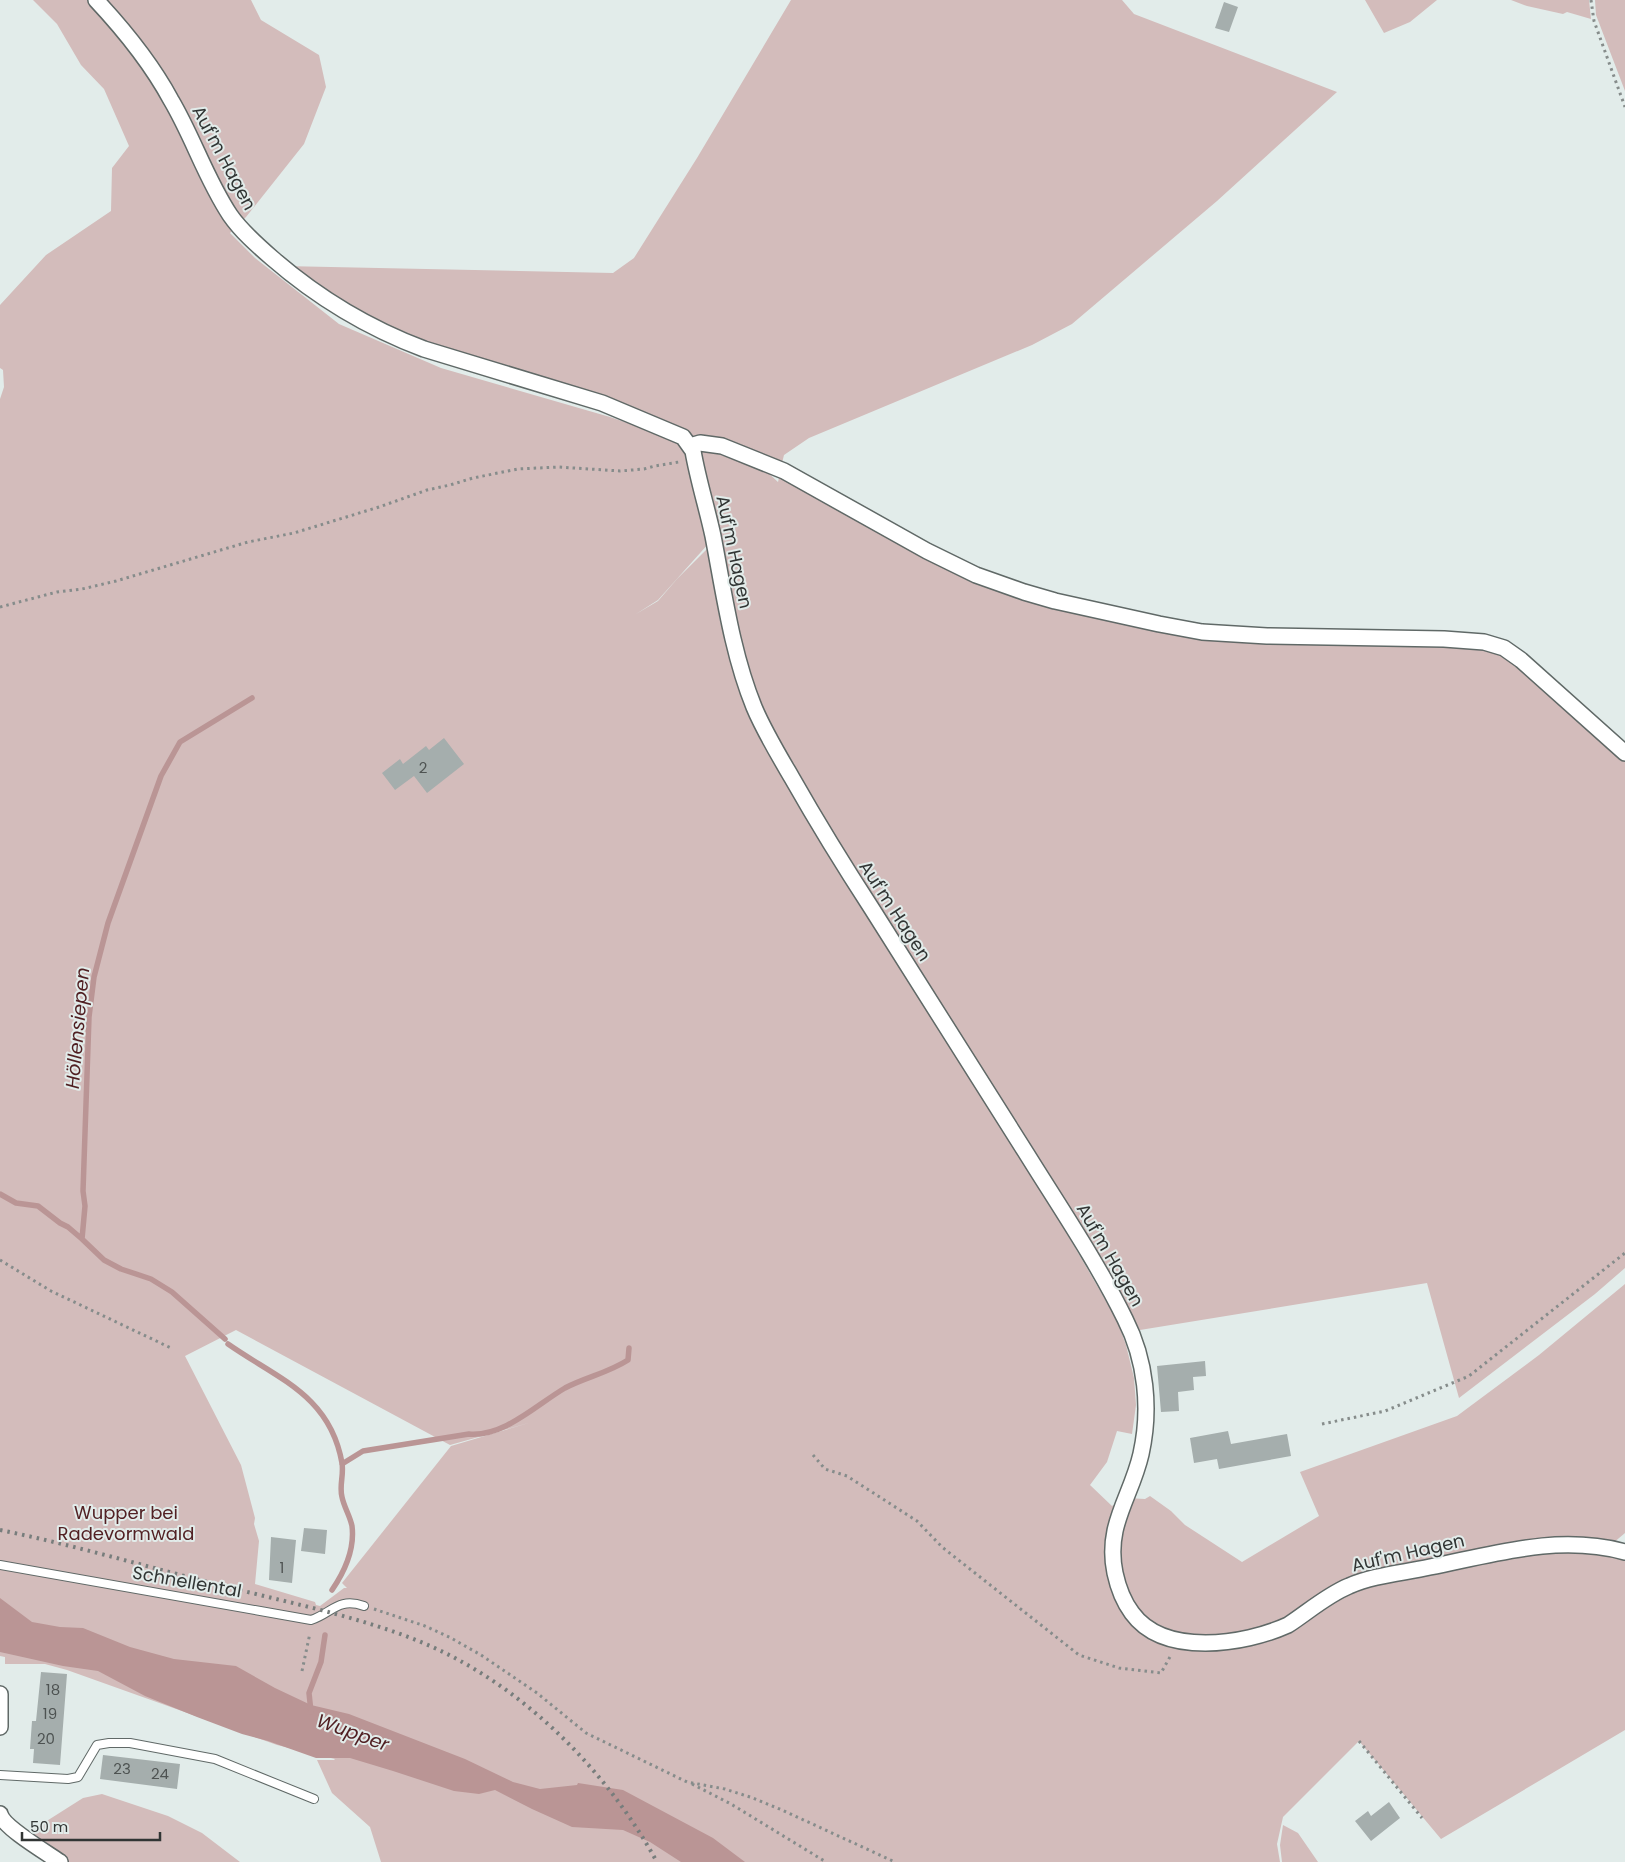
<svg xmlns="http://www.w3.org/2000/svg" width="1625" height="1862" font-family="Poppins,sans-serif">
<rect width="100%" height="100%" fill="#e2ecea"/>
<path fill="#d3bcbb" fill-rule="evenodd" d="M 33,0 L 251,0 L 261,20 L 319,55 L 326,87 L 304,144 L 246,217 L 230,233 L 255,258 L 339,324 L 441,368 L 610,417 L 765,470 L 778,482 L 780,474 L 907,544 L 1122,620 L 1316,638 L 1503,650 L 1625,757 L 1625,1268 L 1595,1294 L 1459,1398 L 1427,1283 L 1140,1330 L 1079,1226 L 853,867 L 774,733 L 760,704 L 750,676 L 735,618 L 718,533 L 658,600 L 636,614 L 658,601 L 677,579 L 708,548 L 720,621 L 736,678 L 746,709 L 761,739 L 841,874 L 1012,1144 L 1066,1232 L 1117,1320 L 1126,1345 L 1134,1378 L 1136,1405 L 1132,1434 L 1117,1431 L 1107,1462 L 1090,1485 L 1112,1506 L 1126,1498 L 1145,1499 L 1150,1496 L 1171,1511 L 1185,1525 L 1242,1562 L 1319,1516 L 1300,1472 L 1457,1416 L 1539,1355 L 1625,1284 L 1625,1533 L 1612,1544 L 1552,1542 L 1349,1591 L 1516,1553 L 1577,1550 L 1625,1558 L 1625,1730 L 1441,1839 L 1359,1741 L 1283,1817 L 1277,1844 L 1280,1862 L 381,1862 L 370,1827 L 332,1793 L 317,1760 L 334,1760 L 335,1759 L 277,1745 L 67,1670 L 45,1664 L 5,1664 L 5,1657 L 0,1656 L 0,399 L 4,387 L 3,370 L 0,368 L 0,305 L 46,255 L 111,211 L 112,168 L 129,146 L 104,89 L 81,65 L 57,24 ZM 236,1330 L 450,1445 L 532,1422 L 451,1446 L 342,1583 L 347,1588 L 344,1588 L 320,1606 L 316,1605 L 315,1602 L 255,1584 L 259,1541 L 254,1524 L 255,1518 L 241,1465 L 185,1356 Z
M 791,0 L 1122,0 L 1134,14 L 1337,92 L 1217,201 L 1072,324 L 1032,345 L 809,438 L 784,455 L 781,467 L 400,339 L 283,266 L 613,273 L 634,258 L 697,158 Z
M 1365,0 L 1437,0 L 1410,22 L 1384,33 Z
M 1511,0 L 1589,0 L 1591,19 L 1567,12 L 1563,14 L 1527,6 Z
M 1595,0 L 1625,0 L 1625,91 L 1596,15 Z
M 102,1794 L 168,1816 L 202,1833 L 240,1862 L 60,1862 L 23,1836 L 83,1798 Z
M 1283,1825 L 1298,1833 L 1318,1862 L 1282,1862 L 1280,1845 Z"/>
<path fill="#ba9595" d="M 0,1598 L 32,1622 L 60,1627 L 83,1628 L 130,1647 L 174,1659 L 236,1666 L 275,1688 L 311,1705 L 349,1714 L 465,1759 L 513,1782 L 540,1789 L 577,1785 L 578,1783 L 623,1790 L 713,1838 L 745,1862 L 681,1862 L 650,1842 L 623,1830 L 572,1827 L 532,1809 L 495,1790 L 479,1794 L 454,1791 L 393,1771 L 350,1758 L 316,1758 L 268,1741 L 242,1734 L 197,1717 L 145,1696 L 98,1671 L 63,1666 L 0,1652 Z"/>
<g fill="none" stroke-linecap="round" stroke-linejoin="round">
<path stroke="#ba9595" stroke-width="5.5" d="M 0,1194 L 16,1203 L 38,1206 L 60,1223 L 68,1227 L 82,1239
M 225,1339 L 172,1292 L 151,1279 L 121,1269 L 104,1260 L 82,1239 L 85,1206 L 83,1191 L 89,1017 L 94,977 L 108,923 L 161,776 L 180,742 L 252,698
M 228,1344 C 278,1379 330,1395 342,1463 C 344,1475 339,1486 342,1497 C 344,1507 350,1516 352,1526 C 355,1550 345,1571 332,1590
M 342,1464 L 363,1451 L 469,1434 C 504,1437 536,1405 565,1388 C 586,1377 608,1373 628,1360 L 629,1348
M 311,1712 L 309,1693 L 321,1662 L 325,1635"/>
</g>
<path fill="#a5aead" d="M 1224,2 L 1238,7 L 1229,32 L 1215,28 Z
M 444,738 L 464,764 L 427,793 L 414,776 L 395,790 L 382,773 L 400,759 L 403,764 L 426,746 L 429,750 Z
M 1205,1361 L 1206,1376 L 1193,1377 L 1194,1390 L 1178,1392 L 1179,1411 L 1161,1412 L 1157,1366 Z
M 1228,1431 L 1231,1444 L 1287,1434 L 1291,1456 L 1219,1469 L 1217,1459 L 1194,1463 L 1190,1438 Z
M 304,1528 L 327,1530 L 325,1554 L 301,1551 Z
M 271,1537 L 296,1540 L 292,1583 L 269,1580 Z
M 41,1672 L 67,1674 L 60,1765 L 33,1763 L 34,1749 L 30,1749 L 32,1721 L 36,1721 Z
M 103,1755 L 180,1764 L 177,1789 L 100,1779 Z
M 1389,1802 L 1400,1818 L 1371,1841 L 1355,1821 L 1368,1811 L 1371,1816 Z"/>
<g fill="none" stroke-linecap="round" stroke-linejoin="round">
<g stroke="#606967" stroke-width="10">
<path id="service" d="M 0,1565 L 311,1620 C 332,1613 338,1597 364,1606
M 0,1775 L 68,1779 L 78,1777 L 97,1745 L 109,1743 L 130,1743 L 215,1759 L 314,1799"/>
</g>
<g stroke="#606967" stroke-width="18">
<path id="minor" d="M 96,0 C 125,31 151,63 171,100 C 193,137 206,179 230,215 C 241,231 257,245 272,258 C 318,298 368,328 424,349 L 602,403 L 683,437 L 693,451 C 698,480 707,508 713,536 C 724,593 732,653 754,707 C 764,731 778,754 792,778 C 817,822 844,866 872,909 C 924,991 976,1073 1028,1156 C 1061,1209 1097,1262 1125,1319 C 1146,1360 1151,1409 1141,1454 C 1131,1498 1105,1525 1115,1573 C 1118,1587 1123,1601 1132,1613 C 1164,1657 1244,1645 1288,1625 C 1308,1612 1327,1595 1349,1586 C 1374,1575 1403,1573 1430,1567 C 1495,1554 1558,1534 1625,1552
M 690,446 L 700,443 L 722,446 L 784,471 L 927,551 L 976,575 L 1024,592 L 1055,601 L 1159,624 L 1202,632 L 1267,636 L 1444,639 L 1484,642 L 1504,648 L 1521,660 L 1625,753
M 0,1694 L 0,1727
M 0,1814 C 3,1827 47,1853 60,1862"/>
</g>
<path stroke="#868c8b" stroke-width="3" stroke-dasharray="2.5 4" stroke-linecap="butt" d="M 1591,0 L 1594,21 L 1625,107
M 0,607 L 57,592 L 82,589 L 116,581 L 248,542 L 294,533 L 379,507 L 427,490 L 450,485 L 473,478 L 518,469 L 559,467 L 620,471 L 644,469 L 655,466 L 679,462
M 0,1260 L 51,1291 L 171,1348
M 1322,1424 L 1385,1411 L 1469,1376 L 1625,1253
M 813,1455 L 825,1469 L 847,1476 L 917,1521 L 942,1547 L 1079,1655 L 1119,1668 L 1161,1673 L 1171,1655
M 374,1609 L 425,1626 L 451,1638 L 481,1655 L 537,1693 L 586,1733 L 687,1782 L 725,1789 L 753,1798 L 782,1810 L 895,1862
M 302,1671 L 310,1633
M 1359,1741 L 1422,1818
M 692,1784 L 731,1804 L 826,1862"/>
<use href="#service" stroke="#fff" stroke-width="8"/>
<use href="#minor" stroke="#fff" stroke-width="15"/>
<path stroke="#777d7c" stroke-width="4" stroke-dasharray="2.5 5" stroke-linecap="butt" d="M 0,1530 C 74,1545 147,1567 220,1585 C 285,1602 353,1615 416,1640 C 517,1680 605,1767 657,1862"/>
</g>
<g text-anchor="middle" stroke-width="4" stroke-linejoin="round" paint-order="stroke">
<g font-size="15" fill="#4e5352">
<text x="423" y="773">2</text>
<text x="282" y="1573">1</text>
<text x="53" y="1695">18</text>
<text x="50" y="1719">19</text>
<text x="46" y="1744">20</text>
<text x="122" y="1774">23</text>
<text x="160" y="1779">24</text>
</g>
<g font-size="18" fill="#313534" stroke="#e2ecea">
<text transform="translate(224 158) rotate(62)" y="6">Auf'm Hagen</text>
<text transform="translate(734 552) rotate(78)" y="6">Auf'm Hagen</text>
<text transform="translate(895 911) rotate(57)" y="6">Auf'm Hagen</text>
<text transform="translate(1110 1255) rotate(60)" y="6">Auf'm Hagen</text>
<text transform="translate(1408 1553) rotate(-13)" y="6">Auf'm Hagen</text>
<text transform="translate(187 1582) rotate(10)" y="6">Schnellental</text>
</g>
<g font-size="18" fill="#522124" stroke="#e2ecea">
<text x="126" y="1519">Wupper bei<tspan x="126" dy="21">Radevormwald</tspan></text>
</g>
<g font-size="19" font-style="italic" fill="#501f22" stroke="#e2ecea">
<text transform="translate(77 1028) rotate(-85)" y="7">Höllensiepen</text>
<text transform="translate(353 1732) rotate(20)" y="7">Wupper</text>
</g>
</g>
<path d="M22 1832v8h138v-8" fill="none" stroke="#313534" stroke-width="2.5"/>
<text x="30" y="1832" font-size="15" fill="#313534" stroke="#e2ecea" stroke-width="4" paint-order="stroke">50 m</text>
</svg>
